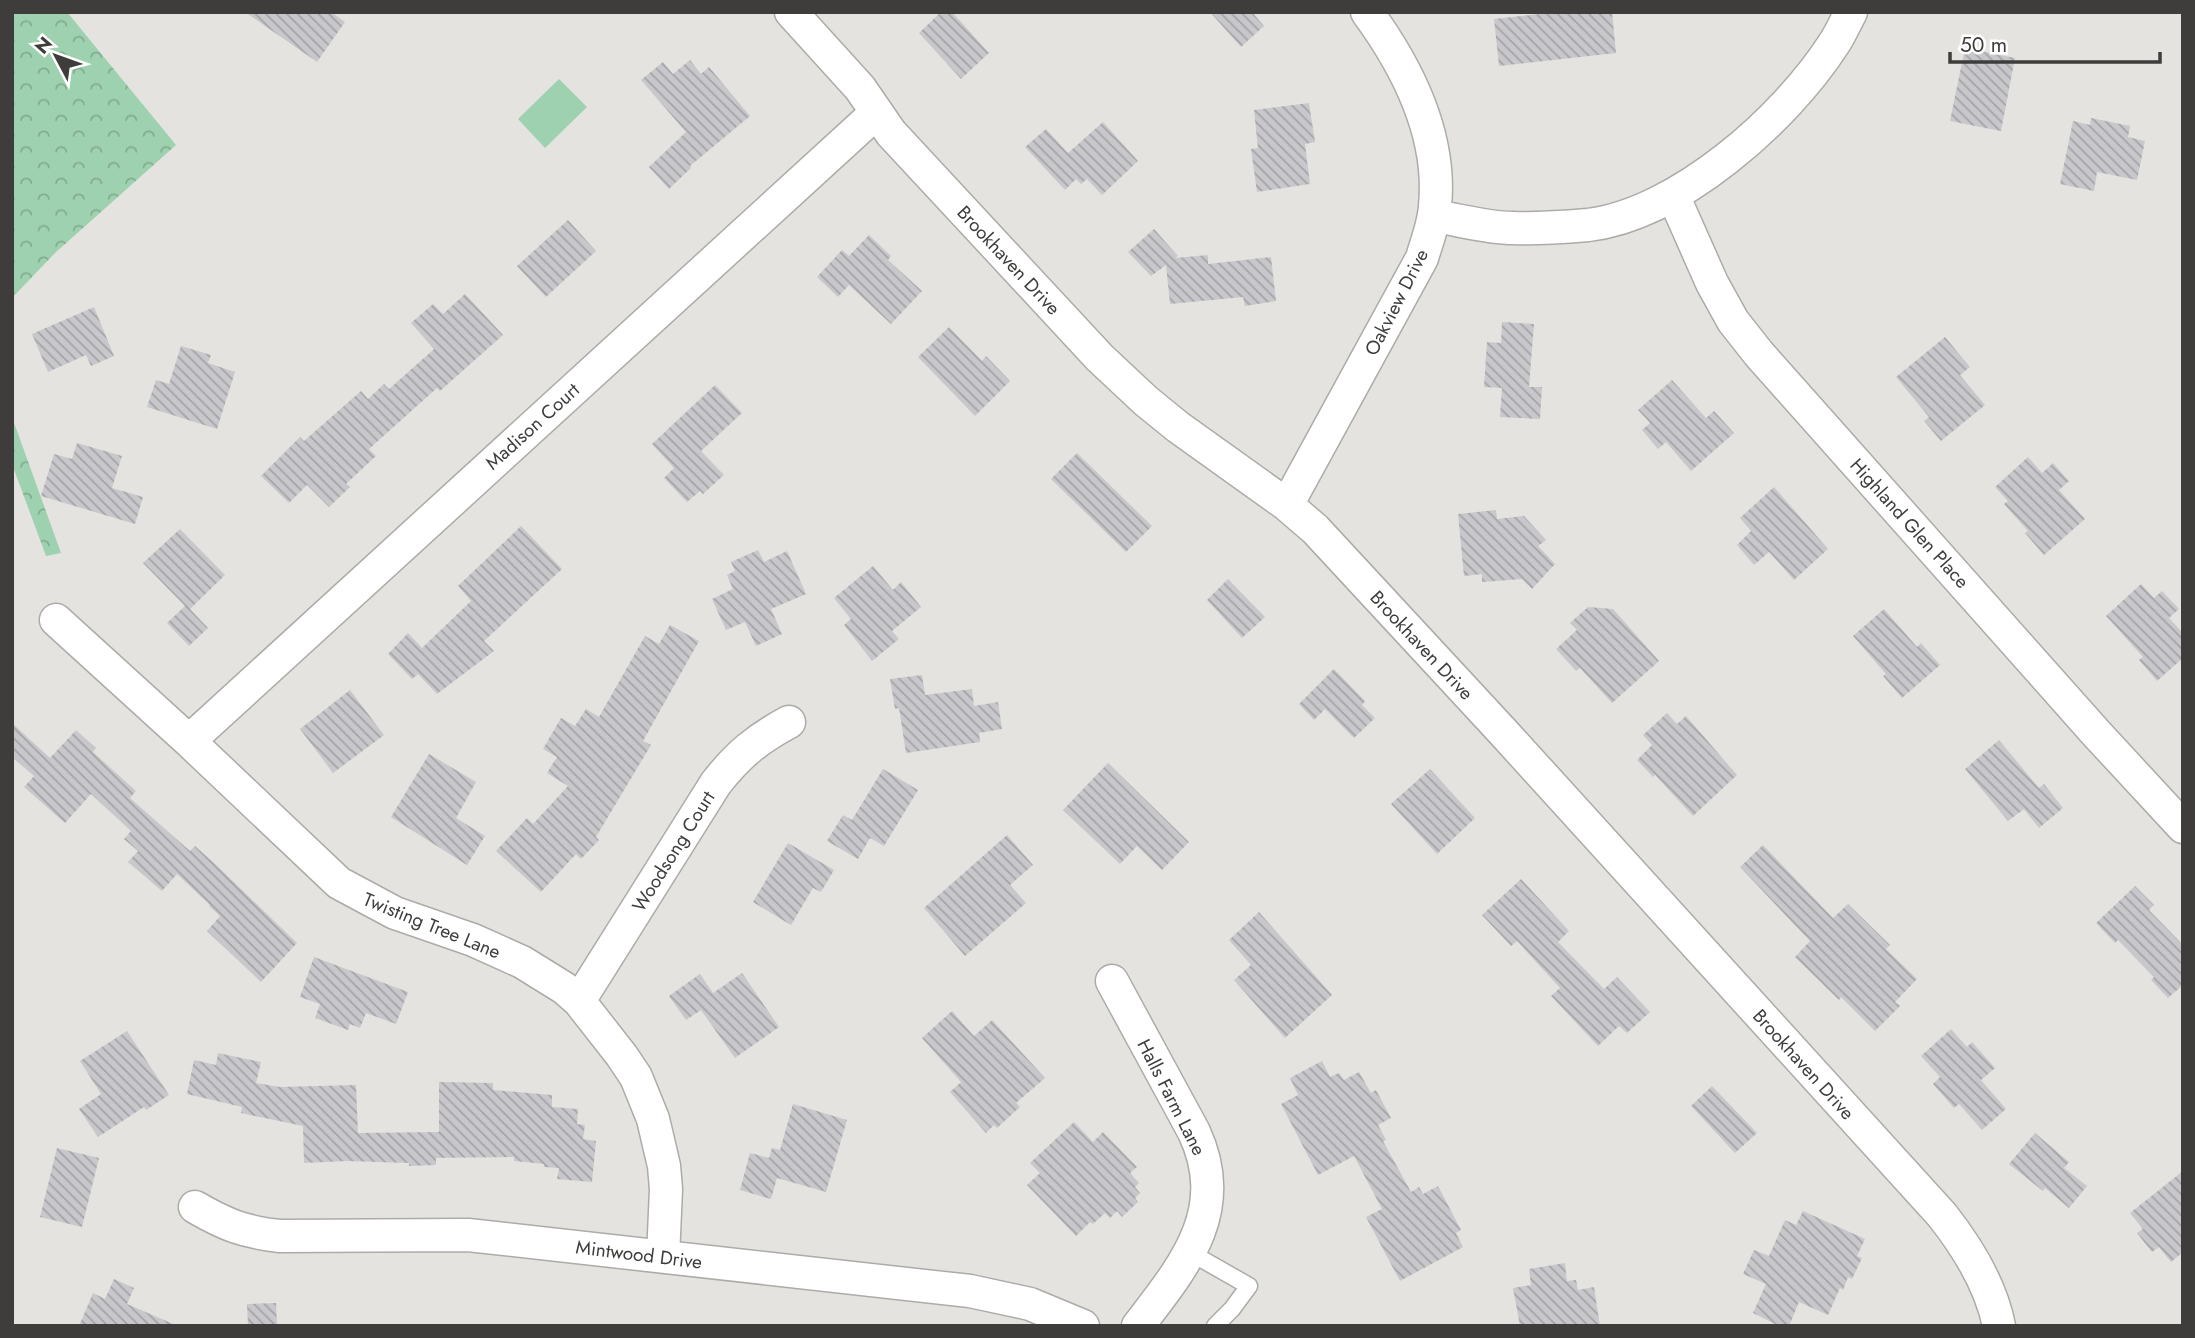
<svg xmlns="http://www.w3.org/2000/svg" width="2195" height="1338" font-family="Jost,sans-serif">
<defs>
<pattern id="park-crowns" width="20" height="18" patternUnits="userSpaceOnUse" patternTransform="scale(1.75)"><rect width="20" height="18" fill="#9ed1af"/><path d="M2 6a3 3 0 1 1 6 0M12 15a3 3 0 1 1 6 0" fill="none" stroke="#82ab90"/></pattern>
<pattern id="building-back-hatch" width="6" height="6" patternUnits="userSpaceOnUse" patternTransform="scale(1.75)"><rect width="6" height="6" fill="#c8c8cc"/><path d="M-1 5l2 2M0 0l6 6M5-1l2 2" fill="none" stroke="#a4a4a7"/></pattern>
</defs>
<rect width="100%" height="100%" fill="#e5e3df"/>
<path fill="url(#park-crowns)" d="M 12,12 L 67,12 L 176,145 L 55,253 L 12,298 Z
M 12,417 L 61,553 L 46,556 L 12,464 Z"/>
<path fill="#9ed1af" d="M 559,79 L 587,107 L 545,148 L 518,119 Z"/>
<path fill="url(#building-back-hatch)" d="M 245,12 L 331,12 L 345,22 L 317,62 Z
M 941,12 L 952,12 L 989,53 L 961,79 L 919,33 Z
M 1210,12 L 1252,12 L 1264,26 L 1241,47 Z
M 1558,12 L 1612,12 L 1616,53 L 1499,66 L 1494,19 Z
M 1965,48 L 2015,58 L 2001,131 L 1950,121 Z
M 690,60 L 701,74 L 709,67 L 750,116 L 690,166 L 691,168 L 669,189 L 649,167 L 686,132 L 641,80 L 663,62 L 673,74 Z
M 1309,103 L 1315,142 L 1305,144 L 1310,184 L 1257,192 L 1251,149 L 1258,148 L 1254,110 Z
M 2091,118 L 2130,126 L 2128,137 L 2145,141 L 2137,180 L 2097,172 L 2094,191 L 2060,184 L 2073,121 L 2090,125 Z
M 1103,122 L 1138,161 L 1102,195 L 1087,179 L 1081,184 L 1076,179 L 1065,190 L 1025,147 L 1046,129 L 1068,153 Z
M 568,220 L 596,251 L 546,297 L 517,266 Z
M 1154,229 L 1178,256 L 1175,258 L 1208,255 L 1208,264 L 1271,257 L 1276,301 L 1245,306 L 1243,297 L 1170,304 L 1166,265 L 1151,276 L 1128,252 Z
M 869,235 L 891,256 L 888,260 L 922,291 L 891,324 L 849,285 L 838,297 L 817,277 L 842,250 L 849,256 Z
M 465,294 L 503,335 L 440,391 L 437,388 L 369,449 L 376,456 L 346,484 L 350,487 L 329,507 L 307,485 L 289,503 L 261,476 L 300,437 L 304,441 L 361,391 L 368,399 L 384,384 L 389,389 L 434,349 L 411,323 L 433,304 L 443,314 Z
M 94,307 L 114,356 L 91,366 L 86,355 L 48,372 L 32,334 Z
M 1502,322 L 1534,324 L 1529,387 L 1542,387 L 1540,419 L 1500,417 L 1502,388 L 1484,387 L 1487,342 L 1501,343 Z
M 949,327 L 982,361 L 986,356 L 1010,381 L 975,416 L 918,357 Z
M 1945,337 L 1970,367 L 1960,375 L 1985,405 L 1941,441 L 1924,421 L 1929,417 L 1896,377 Z
M 181,346 L 211,355 L 208,363 L 235,372 L 217,429 L 147,407 L 156,380 L 169,384 Z
M 1672,380 L 1706,418 L 1714,411 L 1734,433 L 1691,471 L 1666,442 L 1658,449 L 1642,430 L 1650,423 L 1638,410 Z
M 715,385 L 742,413 L 701,451 L 724,475 L 703,494 L 700,491 L 687,502 L 664,478 L 674,468 L 652,444 Z
M 77,443 L 122,456 L 112,488 L 143,497 L 135,524 L 41,496 L 54,454 L 72,459 Z
M 1077,453 L 1152,526 L 1126,552 L 1051,479 Z
M 2028,457 L 2042,473 L 2053,463 L 2069,481 L 2059,490 L 2085,519 L 2044,555 L 2025,533 L 2028,531 L 2004,504 L 2008,501 L 1995,487 Z
M 1774,487 L 1828,549 L 1794,580 L 1769,552 L 1754,565 L 1737,545 L 1751,531 L 1740,518 Z
M 1496,510 L 1497,519 L 1524,516 L 1546,540 L 1538,546 L 1555,564 L 1532,589 L 1522,579 L 1482,582 L 1482,574 L 1464,576 L 1458,514 Z
M 521,526 L 562,569 L 484,641 L 494,651 L 437,694 L 418,674 L 412,679 L 388,654 L 408,633 L 422,648 L 471,601 L 458,586 Z
M 180,529 L 225,575 L 190,609 L 208,628 L 189,646 L 167,623 L 185,606 L 143,563 Z
M 758,550 L 764,562 L 787,551 L 806,594 L 771,609 L 782,634 L 756,646 L 745,622 L 726,630 L 712,599 L 733,589 L 727,575 L 735,571 L 731,562 Z
M 873,566 L 893,590 L 901,582 L 921,607 L 892,631 L 899,639 L 872,661 L 844,625 L 851,619 L 834,598 Z
M 1228,579 L 1265,617 L 1242,638 L 1207,600 Z
M 2141,584 L 2154,598 L 2162,591 L 2179,609 L 2169,618 L 2183,633 L 2183,658 L 2157,681 L 2139,660 L 2143,657 L 2106,616 Z
M 1588,607 L 1613,609 L 1659,661 L 1612,703 L 1580,668 L 1576,671 L 1556,649 L 1577,630 L 1570,623 Z
M 1884,609 L 1917,647 L 1921,643 L 1940,665 L 1902,698 L 1883,676 L 1886,674 L 1853,636 Z
M 670,625 L 699,641 L 643,741 L 651,745 L 596,837 L 599,840 L 581,859 L 576,854 L 541,892 L 496,851 L 527,818 L 533,824 L 568,786 L 547,773 L 557,757 L 543,749 L 561,718 L 575,726 L 586,709 L 599,717 L 645,636 L 659,644 Z
M 1334,669 L 1365,701 L 1362,705 L 1375,718 L 1354,738 L 1325,709 L 1314,720 L 1299,704 Z
M 922,675 L 925,695 L 972,689 L 974,706 L 998,702 L 1002,729 L 979,733 L 980,742 L 906,753 L 899,708 L 895,709 L 890,679 Z
M 350,690 L 384,735 L 333,773 L 300,729 Z
M 1667,713 L 1677,724 L 1686,716 L 1737,775 L 1693,816 L 1655,775 L 1653,777 L 1637,760 L 1652,745 L 1643,735 Z
M 12,723 L 50,758 L 76,730 L 96,748 L 93,752 L 136,791 L 130,798 L 190,851 L 195,846 L 215,864 L 297,943 L 261,982 L 207,931 L 220,916 L 209,906 L 210,905 L 177,874 L 162,891 L 128,862 L 138,851 L 124,839 L 131,831 L 91,794 L 65,823 L 24,787 L 34,776 L 12,757 Z
M 1999,740 L 2039,788 L 2044,784 L 2063,808 L 2039,828 L 2024,809 L 2008,821 L 1965,769 Z
M 429,754 L 476,782 L 456,818 L 485,836 L 467,865 L 391,817 Z
M 1108,763 L 1189,842 L 1162,870 L 1137,846 L 1120,864 L 1063,810 Z
M 883,769 L 918,790 L 884,846 L 870,838 L 858,859 L 827,841 L 843,815 L 852,820 Z
M 1430,769 L 1475,818 L 1437,854 L 1391,804 Z
M 1007,835 L 1033,865 L 1010,885 L 1026,903 L 965,956 L 924,908 Z
M 788,843 L 834,870 L 821,892 L 813,888 L 791,925 L 753,902 Z
M 1763,845 L 1833,918 L 1848,904 L 1890,945 L 1886,949 L 1917,979 L 1895,1002 L 1900,1006 L 1875,1031 L 1841,997 L 1839,1000 L 1795,957 L 1810,941 L 1740,867 Z
M 1521,879 L 1569,931 L 1558,942 L 1604,989 L 1617,977 L 1650,1012 L 1627,1033 L 1619,1026 L 1598,1046 L 1551,996 L 1560,988 L 1517,941 L 1511,946 L 1482,915 Z
M 2135,886 L 2154,905 L 2149,910 L 2183,945 L 2183,985 L 2168,998 L 2151,980 L 2154,977 L 2118,940 L 2115,943 L 2096,923 Z
M 1259,912 L 1332,995 L 1285,1038 L 1234,980 L 1251,965 L 1229,940 Z
M 314,957 L 408,992 L 396,1024 L 366,1013 L 360,1028 L 350,1024 L 348,1030 L 315,1018 L 320,1004 L 300,997 Z
M 742,973 L 779,1027 L 735,1058 L 701,1010 L 686,1020 L 669,996 L 700,974 L 713,993 Z
M 952,1011 L 974,1036 L 992,1020 L 1045,1078 L 1016,1103 L 1020,1107 L 997,1128 L 994,1125 L 986,1133 L 950,1092 L 961,1082 L 922,1038 Z
M 1951,1029 L 1967,1047 L 1972,1042 L 1995,1068 L 1981,1080 L 2006,1109 L 1982,1130 L 1959,1104 L 1954,1108 L 1933,1084 L 1940,1077 L 1921,1056 Z
M 127,1031 L 169,1095 L 146,1110 L 144,1107 L 98,1137 L 79,1109 L 101,1094 L 80,1061 Z
M 218,1053 L 261,1062 L 256,1083 L 280,1087 L 356,1085 L 358,1133 L 439,1132 L 439,1082 L 493,1083 L 493,1090 L 552,1095 L 552,1107 L 578,1109 L 577,1124 L 585,1125 L 583,1139 L 596,1141 L 592,1182 L 557,1179 L 559,1168 L 544,1167 L 544,1164 L 514,1161 L 514,1157 L 436,1158 L 436,1165 L 409,1166 L 409,1163 L 346,1161 L 304,1163 L 303,1126 L 241,1113 L 242,1107 L 187,1094 L 194,1060 L 216,1065 Z
M 1322,1061 L 1330,1077 L 1339,1073 L 1344,1080 L 1359,1072 L 1371,1093 L 1376,1090 L 1391,1118 L 1378,1125 L 1386,1140 L 1383,1141 L 1411,1192 L 1419,1187 L 1423,1194 L 1438,1186 L 1461,1230 L 1456,1233 L 1463,1247 L 1400,1281 L 1366,1217 L 1382,1209 L 1354,1156 L 1318,1175 L 1281,1104 L 1298,1095 L 1290,1078 Z
M 1712,1086 L 1757,1133 L 1735,1153 L 1691,1106 Z
M 793,1104 L 847,1120 L 826,1192 L 777,1178 L 771,1199 L 740,1190 L 750,1153 L 769,1158 L 772,1148 L 780,1150 Z
M 1074,1122 L 1093,1142 L 1103,1132 L 1137,1167 L 1130,1173 L 1139,1183 L 1135,1187 L 1140,1193 L 1135,1198 L 1138,1202 L 1122,1217 L 1117,1211 L 1110,1218 L 1105,1213 L 1093,1224 L 1090,1222 L 1076,1236 L 1027,1185 L 1040,1173 L 1030,1163 Z
M 2035,1133 L 2069,1162 L 2064,1168 L 2087,1186 L 2069,1208 L 2045,1188 L 2043,1191 L 2009,1164 Z
M 57,1148 L 99,1158 L 82,1227 L 40,1217 Z
M 2183,1171 L 2183,1252 L 2171,1262 L 2159,1247 L 2152,1252 L 2137,1233 L 2143,1229 L 2130,1213 Z
M 1803,1211 L 1865,1239 L 1857,1256 L 1862,1258 L 1852,1279 L 1848,1277 L 1843,1290 L 1840,1288 L 1828,1315 L 1799,1302 L 1789,1326 L 1779,1326 L 1753,1313 L 1766,1284 L 1743,1274 L 1754,1250 L 1769,1256 L 1785,1220 L 1796,1225 Z
M 1565,1263 L 1567,1281 L 1576,1280 L 1578,1290 L 1594,1287 L 1600,1326 L 1520,1326 L 1513,1288 L 1531,1285 L 1529,1269 Z
M 114,1279 L 134,1288 L 127,1304 L 178,1326 L 79,1326 L 93,1293 L 105,1299 Z
M 276,1303 L 277,1326 L 248,1326 L 247,1304 Z"/>
<g fill="none" stroke-linecap="round" stroke-linejoin="round">
<g stroke="#adaba7" stroke-width="19">
<path id="service" d="M 1191,1253 L 1249,1286 L 1232,1309 L 1215,1326"/>
</g>
<g stroke="#adaba7" stroke-width="35">
<path id="minor" d="M 791,12 L 860,88 L 891,133 L 1100,358 L 1146,401 L 1178,427 L 1287,505 L 1315,529 L 1504,733 L 1942,1215 C 1968,1248 1991,1285 1999,1326
M 1673,195 L 1712,283 L 1733,321 L 1759,354 L 2096,733 L 2183,827
M 1434,216 C 1460,220 1487,228 1513,228 C 1538,229 1564,227 1588,225 C 1679,214 1785,119 1833,45 C 1840,35 1845,23 1851,12
M 1287,505 L 1422,258 C 1427,241 1434,224 1435,206 C 1442,135 1408,68 1367,12
M 56,620 L 189,741 L 339,883 L 395,913 L 473,940 L 522,962 L 564,988 L 579,1001 L 622,1056 L 636,1077 L 653,1119 L 664,1166 L 666,1189 L 663,1257
M 189,741 L 876,113
M 1112,981 L 1194,1132 C 1231,1211 1184,1266 1138,1326
M 579,1001 L 716,783 C 738,755 757,739 789,722
M 195,1207 C 226,1225 244,1232 280,1236 L 468,1235 L 970,1291 L 1030,1304 L 1083,1326"/>
</g>
<use href="#service" stroke="#fff" stroke-width="16"/>
<use href="#minor" stroke="#fff" stroke-width="32"/>
</g>
<g text-anchor="middle" stroke-width="5" stroke-linejoin="round" paint-order="stroke">
<g font-size="19" fill="#3e3d3b" stroke="#fff">
<text transform="translate(1009 260) rotate(47)" y="7">Brookhaven Drive</text>
<text transform="translate(1396 302) rotate(-63)" y="7">Oakview Drive</text>
<text transform="translate(532 426) rotate(-42)" y="7">Madison Court</text>
<text transform="translate(1910 523) rotate(48)" y="7">Highland Glen Place</text>
<text transform="translate(1422 645) rotate(47)" y="7">Brookhaven Drive</text>
<text transform="translate(673 851) rotate(-58)" y="7">Woodsong Court</text>
<text transform="translate(432 925) rotate(22)" y="7">Twisting Tree Lane</text>
<text transform="translate(1804 1064) rotate(48)" y="7">Brookhaven Drive</text>
<text transform="translate(1172 1097) rotate(63)" y="7">Halls Farm Lane</text>
<text transform="translate(639 1254) rotate(7)" y="7">Mintwood Drive</text>
</g>
</g>
<rect width="2195" height="1338" fill="none" stroke="#3e3d3b" stroke-width="28"/>
<g transform="translate(56 56) rotate(311)" stroke="#ffffff" stroke-width="5" paint-order="stroke">
<path d="M0-5L12 26L0 18L-12 26Z" fill="#3e3d3b"/>
<text y="-10" font-size="19" font-weight="bold" text-anchor="middle" fill="#3e3d3b">N</text>
</g>
<path d="M1950 52v10h210v-10" fill="none" stroke="#3e3d3b" stroke-width="3.5"/>
<text x="1960" y="52" font-size="21" fill="#3e3d3b" stroke="#ffffff" stroke-width="5" paint-order="stroke">50 m</text>
</svg>
